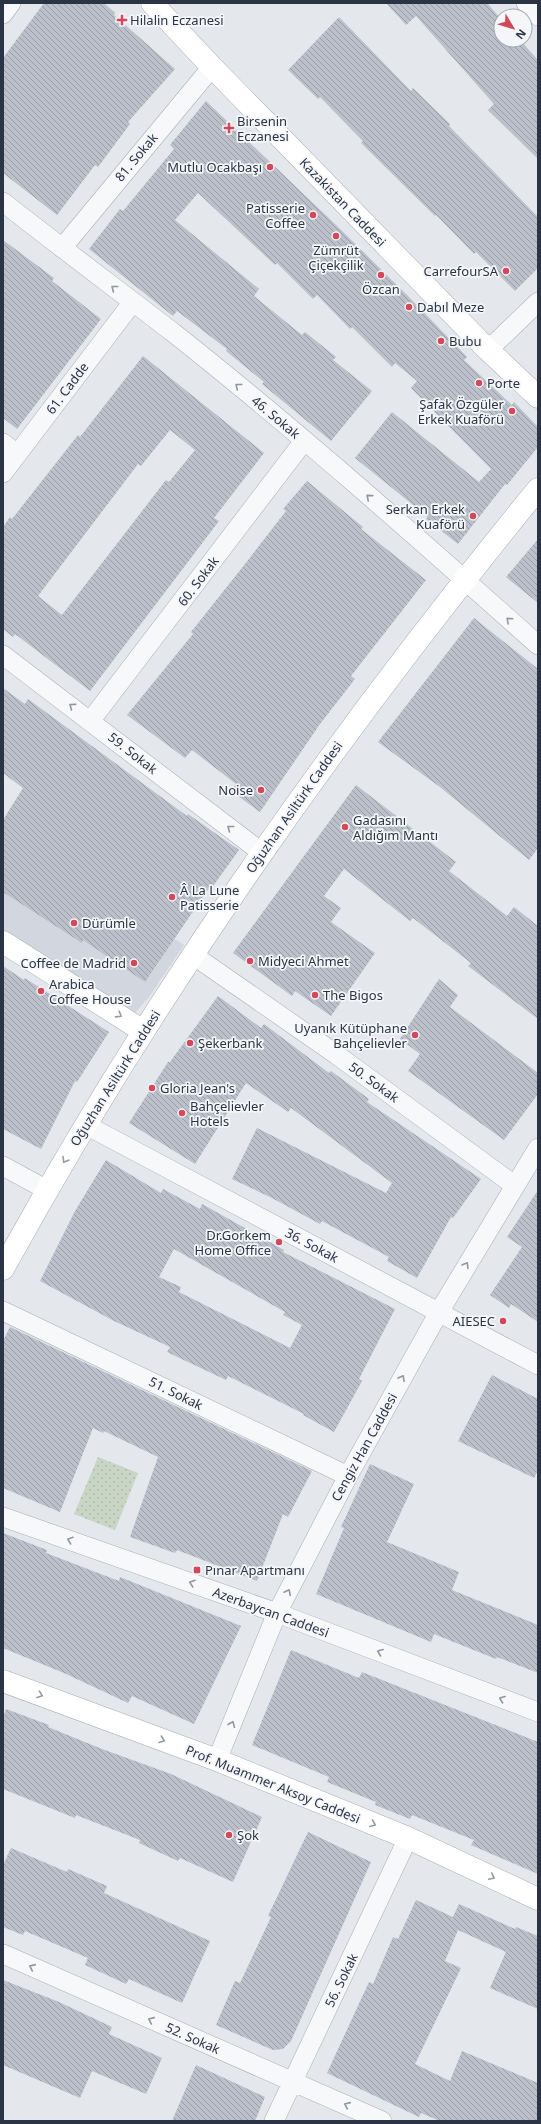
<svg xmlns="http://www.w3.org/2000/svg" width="541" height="2124" font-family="'Noto Sans',sans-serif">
<defs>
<pattern id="grass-dots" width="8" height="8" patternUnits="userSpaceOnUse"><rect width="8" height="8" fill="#c9d6c5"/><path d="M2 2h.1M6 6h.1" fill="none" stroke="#adb8ab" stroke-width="1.8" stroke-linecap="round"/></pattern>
<pattern id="building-back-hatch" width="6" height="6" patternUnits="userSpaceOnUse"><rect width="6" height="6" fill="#bbc0ca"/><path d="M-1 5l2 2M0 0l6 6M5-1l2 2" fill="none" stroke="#989da6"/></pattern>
</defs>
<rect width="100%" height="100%" fill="#e4e7ec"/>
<path fill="#d2d6de" d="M 3,824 L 184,945 L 149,997 L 128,1021 L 3,942 Z"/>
<path fill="url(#grass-dots)" d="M 98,1457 L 138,1473 L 115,1530 L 74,1514 Z"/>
<path fill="url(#building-back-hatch)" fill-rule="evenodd" d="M 44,3 L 104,3 L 115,13 L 114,15 L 175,69 L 128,122 L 130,124 L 98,167 L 95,165 L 57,215 L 3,173 L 3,58 Z
M 386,3 L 487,3 L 501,19 L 501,40 L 520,40 L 538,60 L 538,159 L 488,110 L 494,104 L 416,16 L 406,25 Z
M 339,17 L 411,91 L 413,88 L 450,124 L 449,126 L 538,217 L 538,268 L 515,291 L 476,252 L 474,254 L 436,215 L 435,216 L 361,143 L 363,141 L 320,97 L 318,99 L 288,70 Z
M 206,101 L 335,224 L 407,295 L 467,357 L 464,360 L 512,405 L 514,402 L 538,427 L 538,447 L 507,485 L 505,484 L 458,544 L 426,519 L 428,517 L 355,458 L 392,412 L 479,482 L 491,469 L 411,388 L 417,381 L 395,363 L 392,367 L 352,327 L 350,329 L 317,295 L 313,299 L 277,263 L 275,265 L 198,193 L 175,220 L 259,289 L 254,296 L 302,335 L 305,332 L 336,357 L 333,360 L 372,391 L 331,441 L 262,384 L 264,382 L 226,351 L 227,349 L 177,311 L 173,316 L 89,249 L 120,209 L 123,211 L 174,149 L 170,145 Z
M 3,240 L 54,278 L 52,281 L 101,319 L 17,429 L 3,418 Z
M 143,356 L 264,453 L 214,518 L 219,521 L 90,691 L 15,634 L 13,637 L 3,629 L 3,527 L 10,517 L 12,519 L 78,435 L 80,437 ZM 170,430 L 195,450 L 169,482 L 166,480 L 62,615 L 38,596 L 138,464 L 141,466 Z
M 307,481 L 363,527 L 361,529 L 426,580 L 351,676 L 355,679 L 320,724 L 260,812 L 231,791 L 236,784 L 192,750 L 185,758 L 127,715 L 193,634 L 191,632 L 245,564 L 286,511 L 283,509 Z
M 538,539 L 538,603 L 506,577 Z
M 474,618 L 538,669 L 538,848 L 529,860 L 440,787 L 378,742 Z
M 3,688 L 25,704 L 28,699 L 187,816 L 188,814 L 239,850 L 211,889 L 209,888 L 145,982 L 83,940 L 82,943 L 3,892 L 3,820 L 23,788 L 3,773 Z
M 356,785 L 456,862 L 449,871 L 507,916 L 514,907 L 538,926 L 538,1019 L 468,966 L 471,963 L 413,918 L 410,921 L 344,869 L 324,896 L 341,908 L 331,922 L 375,953 L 331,1016 L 295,991 L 292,996 L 233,953 Z
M 3,966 L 24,980 L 25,978 L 109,1032 L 77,1082 L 75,1081 L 41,1149 L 3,1129 Z
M 439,979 L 458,995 L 450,1007 L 538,1073 L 538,1094 L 504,1140 L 408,1071 L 420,1054 L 400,1039 Z
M 218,996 L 261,1028 L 264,1024 L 329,1073 L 331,1071 L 369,1099 L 367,1102 L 481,1179 L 453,1218 L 451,1217 L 417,1278 L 387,1261 L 389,1257 L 322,1221 L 320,1224 L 270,1197 L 232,1179 L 257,1128 L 386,1193 L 392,1183 L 291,1108 L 288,1112 L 246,1083 L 195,1164 L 129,1123 L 168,1062 L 170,1062 Z
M 106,1160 L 161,1193 L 163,1189 L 200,1209 L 202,1204 L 284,1250 L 283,1252 L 395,1309 L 359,1379 L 362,1381 L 334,1432 L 303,1415 L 304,1414 L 228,1376 L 226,1380 L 167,1352 L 170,1347 L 114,1321 L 40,1281 L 75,1211 ZM 174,1249 L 285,1312 L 283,1315 L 302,1325 L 290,1348 L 179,1292 L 181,1287 L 159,1277 Z
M 538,1190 L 538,1322 L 511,1304 L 509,1308 L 490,1295 L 522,1247 L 507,1237 Z
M 10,1327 L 312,1471 L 288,1517 L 283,1514 L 257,1581 L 177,1550 L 175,1553 L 130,1537 L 158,1457 L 104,1431 L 103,1433 L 93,1428 L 60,1512 L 3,1488 L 3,1341 Z
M 492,1375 L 538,1399 L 538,1470 L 534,1478 L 458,1441 Z
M 370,1464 L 414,1484 L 387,1542 L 459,1572 L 452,1590 L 538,1625 L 538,1673 L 497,1657 L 496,1659 L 434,1634 L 431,1642 L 316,1594 L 344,1528 L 341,1527 Z
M 3,1533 L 47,1550 L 46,1553 L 119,1581 L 120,1577 L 241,1626 L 194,1724 L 132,1696 L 128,1703 L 64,1673 L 3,1648 Z
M 291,1650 L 359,1678 L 362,1672 L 538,1742 L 538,1874 L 471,1845 L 474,1840 L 412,1815 L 410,1819 L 375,1805 L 376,1802 L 327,1782 L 329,1777 L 252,1745 Z
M 6,1709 L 49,1725 L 48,1727 L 102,1749 L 171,1774 L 262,1817 L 233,1882 L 180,1858 L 178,1861 L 139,1843 L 140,1840 L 76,1815 L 75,1818 L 3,1789 L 3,1718 Z
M 308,1832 L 371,1862 L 291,2041 L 283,2049 L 273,2050 L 216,2025 L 235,1981 L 240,1983 L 271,1917 L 268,1916 Z
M 11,1848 L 67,1872 L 68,1869 L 107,1886 L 104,1893 L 210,1941 L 182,2003 L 129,1979 L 126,1984 L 85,1965 L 88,1958 L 25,1931 L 23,1935 L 3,1927 L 3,1865 Z
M 416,1900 L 453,1917 L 459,1904 L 515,1929 L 516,1927 L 538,1936 L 538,2009 L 490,1988 L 506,1952 L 458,1930 L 445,1961 L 461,1968 L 415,2064 L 450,2081 L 462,2051 L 538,2083 L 538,2121 L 440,2121 L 421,2113 L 419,2117 L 327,2073 L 369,1982 L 373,1984 L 393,1937 L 398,1939 Z
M 3,1980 L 59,2002 L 112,2027 L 109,2034 L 162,2058 L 146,2094 L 92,2071 L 80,2098 L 3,2065 Z
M 196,2065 L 265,2097 L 255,2121 L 172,2121 Z"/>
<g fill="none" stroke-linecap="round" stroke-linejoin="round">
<g stroke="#a9aeb7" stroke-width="20">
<path id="street" d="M 526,3 L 538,16
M 3,14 L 11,3
M 3,202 C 60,247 118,290 175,334 C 300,433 419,539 538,645
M 62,248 L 212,67
M 488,350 L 538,302
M 3,443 L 17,454
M 3,473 L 132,303
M 3,655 L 261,852
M 91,720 L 304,441
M 193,955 L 337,1055 L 514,1185
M 86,1125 L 538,1365
M 3,1166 L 47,1190
M 3,1311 L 348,1476
M 3,1517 L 277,1613 L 538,1712
M 217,1760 L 277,1613 L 348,1476 L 439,1312 L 538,1148
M 3,1954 L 382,2121
M 274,2121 L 408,1838"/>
</g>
<g stroke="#a9aeb7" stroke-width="23">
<path id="secondary" d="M 152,3 L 212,67 L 488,350 L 538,397
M 3,942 L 143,1031
M 3,1269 C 155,992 338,733 538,489
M 3,1681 L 217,1760 L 408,1838 L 538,1899"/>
</g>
<use href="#street" stroke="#f7f8fa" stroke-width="19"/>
<use href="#secondary" stroke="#fff" stroke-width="22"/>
</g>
<defs><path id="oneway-chevron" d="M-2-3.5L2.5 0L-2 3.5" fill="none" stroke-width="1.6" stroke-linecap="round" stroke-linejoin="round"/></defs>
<g stroke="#9196a0">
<use href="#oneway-chevron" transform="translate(114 288) rotate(-142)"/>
<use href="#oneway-chevron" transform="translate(238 386) rotate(-141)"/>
<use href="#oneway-chevron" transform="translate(369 497) rotate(-140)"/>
<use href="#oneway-chevron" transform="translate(509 620) rotate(-138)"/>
<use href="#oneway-chevron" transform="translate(72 706) rotate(-143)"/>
<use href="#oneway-chevron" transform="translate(230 828) rotate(-142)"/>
<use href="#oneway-chevron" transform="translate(466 1265) rotate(-59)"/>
<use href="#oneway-chevron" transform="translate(402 1378) rotate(-61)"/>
<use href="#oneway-chevron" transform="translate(70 1540) rotate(-161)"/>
<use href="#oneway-chevron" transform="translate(192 1583) rotate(-161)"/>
<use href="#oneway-chevron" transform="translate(288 1592) rotate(-63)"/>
<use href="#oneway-chevron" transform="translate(380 1652) rotate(-159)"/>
<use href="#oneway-chevron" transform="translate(502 1699) rotate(-159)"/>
<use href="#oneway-chevron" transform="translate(232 1724) rotate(-68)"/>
<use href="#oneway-chevron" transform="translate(32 1967) rotate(-156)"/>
<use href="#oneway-chevron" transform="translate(151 2020) rotate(-156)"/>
<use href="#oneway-chevron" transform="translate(347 2105) rotate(-156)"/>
</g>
<g stroke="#959aa2">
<use href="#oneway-chevron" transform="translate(119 1015) rotate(32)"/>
<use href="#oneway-chevron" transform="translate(65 1160) rotate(121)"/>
<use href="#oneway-chevron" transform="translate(40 1695) rotate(20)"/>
<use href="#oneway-chevron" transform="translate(162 1740) rotate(20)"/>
<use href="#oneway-chevron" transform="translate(373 1824) rotate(22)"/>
<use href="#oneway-chevron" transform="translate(492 1877) rotate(25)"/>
</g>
<g fill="#d1495b" stroke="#f4f6f9" stroke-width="1.5">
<path d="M120 14h4v4h4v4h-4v4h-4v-4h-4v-4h4z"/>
<path d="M227 122h4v4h4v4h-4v4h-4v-4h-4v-4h4z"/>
<circle cx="270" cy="167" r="4"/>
<circle cx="313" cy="215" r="4"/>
<circle cx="336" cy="236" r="4"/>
<circle cx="506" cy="271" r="4"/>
<circle cx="381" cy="275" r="4"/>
<circle cx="409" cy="307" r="4"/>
<circle cx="441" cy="341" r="4"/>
<circle cx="479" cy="383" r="4"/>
<circle cx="512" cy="411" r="4"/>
<circle cx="473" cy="516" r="4"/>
<circle cx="261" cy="790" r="4"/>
<circle cx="345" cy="827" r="4"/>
<circle cx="172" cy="897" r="4"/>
<circle cx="74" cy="923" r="4"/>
<circle cx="250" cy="961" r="4"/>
<circle cx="134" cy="963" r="4"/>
<circle cx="41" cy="991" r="4"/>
<circle cx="315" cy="995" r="4"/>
<circle cx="415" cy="1035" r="4"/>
<circle cx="190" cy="1043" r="4"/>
<circle cx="152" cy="1088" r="4"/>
<circle cx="182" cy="1113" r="4"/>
<circle cx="279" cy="1242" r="4"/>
<circle cx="503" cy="1321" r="4"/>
<rect x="193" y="1566" width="8" height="8" rx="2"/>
<circle cx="229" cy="1835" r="4"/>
</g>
<g text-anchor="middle" stroke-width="3.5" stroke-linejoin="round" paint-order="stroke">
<g font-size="13" fill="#2b3445" stroke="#f4f6f9" text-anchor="start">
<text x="130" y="25">Hilalin Eczanesi</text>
<text x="237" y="126">Birsenin<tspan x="237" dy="15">Eczanesi</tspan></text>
<text x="262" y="172" text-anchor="end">Mutlu Ocakbaşı</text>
<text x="305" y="213" text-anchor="end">Patisserie<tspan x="305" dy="15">Coffee</tspan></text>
<text x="336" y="255" text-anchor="middle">Zümrüt<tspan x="336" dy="15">Çiçekçilik</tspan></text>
<text x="498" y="276" text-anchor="end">CarrefourSA</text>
<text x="381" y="294" text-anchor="middle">Özcan</text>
<text x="417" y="312">Dabıl Meze</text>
<text x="449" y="346">Bubu</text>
<text x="487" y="388">Porte</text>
<text x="504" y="409" text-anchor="end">Şafak Özgüler<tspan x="504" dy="15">Erkek Kuaförü</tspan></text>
<text x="465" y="514" text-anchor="end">Serkan Erkek<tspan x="465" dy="15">Kuaförü</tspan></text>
<text x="253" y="795" text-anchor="end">Noise</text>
<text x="353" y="825">Gadasını<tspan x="353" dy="15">Aldığım Mantı</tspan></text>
<text x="180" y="895">Â La Lune<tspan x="180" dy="15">Patisserie</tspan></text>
<text x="82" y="928">Dürümle</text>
<text x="258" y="966">Midyeci Ahmet</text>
<text x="126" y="968" text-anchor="end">Coffee de Madrid</text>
<text x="49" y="989">Arabica<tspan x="49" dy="15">Coffee House</tspan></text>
<text x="323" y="1000">The Bigos</text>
<text x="407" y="1033" text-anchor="end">Uyanık Kütüphane<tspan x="407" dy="15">Bahçelievler</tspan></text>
<text x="198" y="1048">Şekerbank</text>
<text x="160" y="1093">Gloria Jean's</text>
<text x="190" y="1111">Bahçelievler<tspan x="190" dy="15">Hotels</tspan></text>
<text x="271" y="1240" text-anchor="end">Dr.Gorkem<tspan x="271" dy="15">Home Office</tspan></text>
<text x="495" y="1326" text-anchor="end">AIESEC</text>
<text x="205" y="1575">Pınar Apartmanı</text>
<text x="237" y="1840">Şok</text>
</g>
<g font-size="13" fill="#2b3445" stroke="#f4f6f9">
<text transform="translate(136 157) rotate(-50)" y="5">81. Sokak</text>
<text transform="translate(343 202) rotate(46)" y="5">Kazakistan Caddesi</text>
<text transform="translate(67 388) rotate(-53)" y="5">61. Cadde</text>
<text transform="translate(276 417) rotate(40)" y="5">46. Sokak</text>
<text transform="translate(198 581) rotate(-53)" y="5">60. Sokak</text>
<text transform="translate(133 753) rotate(38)" y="5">59. Sokak</text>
<text transform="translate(294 807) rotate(-55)" y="5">Oğuzhan Asiltürk Caddesi</text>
<text transform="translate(115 1078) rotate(-58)" y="5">Oğuzhan Asiltürk Caddesi</text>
<text transform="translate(374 1082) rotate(36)" y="5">50. Sokak</text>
<text transform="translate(312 1245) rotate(28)" y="5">36. Sokak</text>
<text transform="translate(176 1393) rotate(26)" y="5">51. Sokak</text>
<text transform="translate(364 1447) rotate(-61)" y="5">Cengiz Han Caddesi</text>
<text transform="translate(271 1612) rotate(20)" y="5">Azerbaycan Caddesi</text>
<text transform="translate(273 1784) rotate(22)" y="5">Prof. Muammer Aksoy Caddesi</text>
<text transform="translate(341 1980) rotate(-64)" y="5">56. Sokak</text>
<text transform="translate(193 2038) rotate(24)" y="5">52. Sokak</text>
</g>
</g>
<rect width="541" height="2124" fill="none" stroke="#2b3445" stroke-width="8"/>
<g transform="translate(513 28) rotate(128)"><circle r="19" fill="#f4f6f9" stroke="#a4a8b1"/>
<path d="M0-3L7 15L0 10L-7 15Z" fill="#d1495b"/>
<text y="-6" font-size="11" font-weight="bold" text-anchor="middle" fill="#2b3445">N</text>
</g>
</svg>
